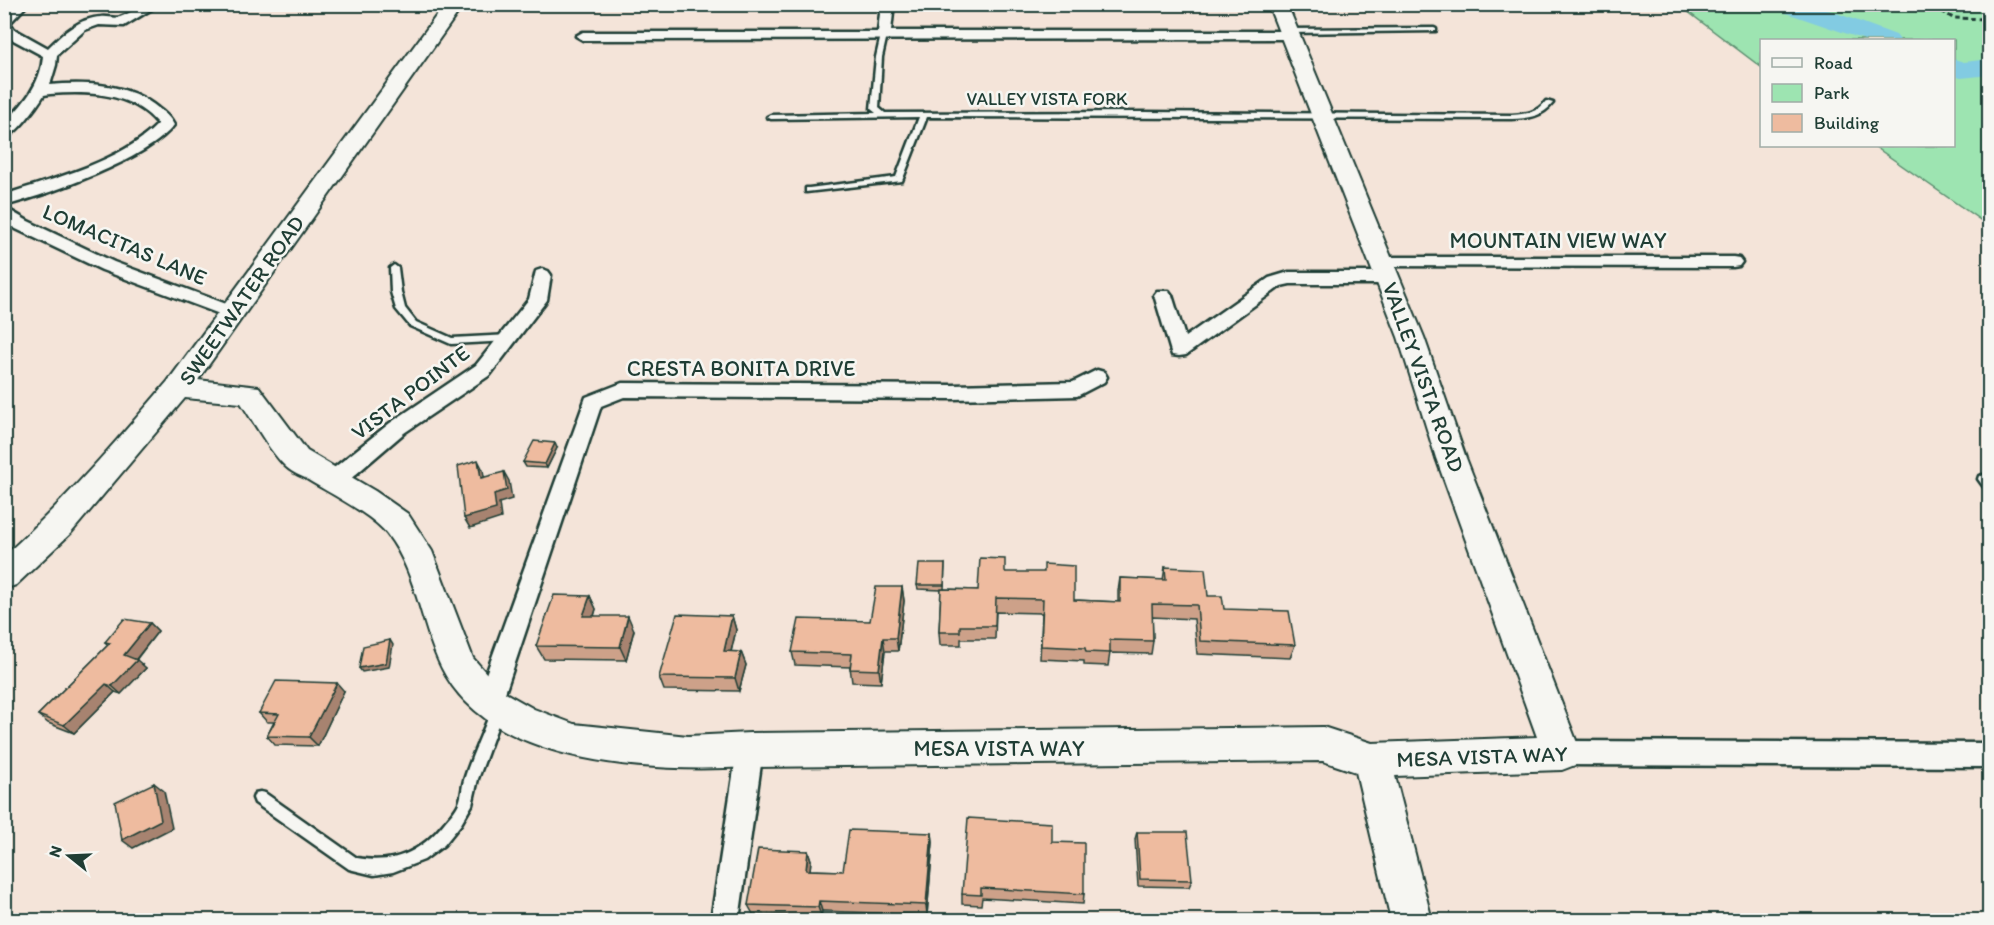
<svg xmlns="http://www.w3.org/2000/svg" width="1994" height="925" font-family="Itim,sans-serif">
<rect width="100%" height="100%" fill="#f4e4d9"/>
<filter id="ink" filterUnits="userSpaceOnUse"><feTurbulence type="fractalNoise" baseFrequency=".0167" numOctaves="2"/><feDisplacementMap in="SourceGraphic" scale="12" xChannelSelector="R" yChannelSelector="G"/><feConvolveMatrix kernelMatrix="1 2 1 2 8 2 1 2 1" color-interpolation-filters="sRGB"/></filter>
<g filter="url(#ink)">
<path fill="#9de4b1" stroke="#5e9072" stroke-width="1.5" d="M 1679,5 L 1989,5 L 1989,226 L 1874,146 L 1954,146 L 1954,40 L 1762,40 L 1761,67 Z"/>
<g fill="none" stroke-linecap="round" stroke-linejoin="round">
<path fill="#82cbe2" fill-rule="evenodd" d="M 1772,4 L 1812,4 L 1896,35 L 1900,40 L 1865,40 L 1775,9 Z
M 1954,59 L 1964,62 L 1990,59 L 1990,75 L 1961,78 L 1954,76 Z"/>
<g stroke="#1f3d34" stroke-width="5">
<path id="lane" d="M 1434,28 L 1436,29 L 1436,31 L 1288,33 L 1285,31 L 1288,29 Z
M 884,33 L 887,35 L 882,57 L 879,108 L 885,113 L 1142,112 L 1512,115 C 1526,114 1537,113 1546,101 L 1553,103 C 1542,117 1529,118 1512,119 L 927,117 L 902,181 L 806,192 L 806,188 L 809,188 L 896,177 L 919,117 L 771,119 L 767,117 L 771,115 L 876,113 L 871,109 L 876,57 L 881,35 Z
M 394,265 L 398,268 L 401,292 L 405,308 L 416,322 L 452,338 L 510,335 L 515,338 L 510,341 L 451,344 L 410,326 L 396,309 L 391,292 L 390,268 Z
M 1983,475 L 1990,479 L 1990,491 L 1986,490 L 1978,479 L 1979,476 Z
M 497,705 L 501,707 L 503,711 L 478,779 L 472,805 L 461,824 L 444,845 L 424,860 L 393,872 L 374,875 L 349,869 L 255,803 L 253,798 L 255,793 L 260,792 L 265,793 L 357,858 C 395,865 422,851 445,822 C 450,816 456,810 459,803 C 462,796 462,787 464,780 C 471,757 482,734 491,711 L 493,707 Z"/>
</g>
<g stroke="#1f3d34" stroke-width="5">
<path id="street" d="M 14,4 L 28,4 L 10,23 L 14,29 L 48,48 C 63,33 80,18 101,17 C 108,16 114,19 120,17 C 138,10 138,4 160,4 L 124,26 L 99,25 L 85,30 L 57,55 L 56,65 L 50,85 C 87,82 128,83 158,108 C 165,113 170,117 174,125 C 149,159 47,195 4,206 L 4,195 C 52,179 123,161 158,124 C 132,92 88,91 50,94 L 44,95 C 37,106 17,135 4,138 L 4,124 C 23,104 41,85 43,56 L 4,35 L 4,14 Z
M 881,4 L 894,4 L 891,31 L 1289,31 L 1296,35 L 1289,39 L 583,40 L 576,36 L 583,32 L 878,32 Z
M 4,207 L 28,221 L 114,262 L 237,308 L 240,312 L 237,316 L 225,316 L 102,270 L 16,229 L 4,220 Z
M 1382,257 L 1733,257 L 1739,258 L 1742,262 L 1739,266 L 1733,267 L 1376,266 L 1373,262 L 1376,258 Z
M 542,269 L 548,271 L 551,275 L 547,300 L 490,375 L 404,433 L 341,487 L 333,489 L 325,487 L 322,481 L 325,475 L 390,423 L 476,365 L 529,299 L 536,271 Z
M 1289,272 L 1388,272 L 1394,274 L 1397,278 L 1394,282 L 1388,284 L 1290,284 L 1281,286 L 1186,355 L 1179,356 L 1172,355 L 1154,295 L 1157,291 L 1169,291 L 1172,295 L 1185,337 L 1269,278 Z
M 1097,370 L 1104,372 L 1107,377 L 1104,382 L 1077,396 L 953,399 L 624,397 L 601,406 L 502,702 L 498,710 L 489,713 L 480,710 L 476,702 L 586,397 L 622,383 L 953,385 L 1073,382 Z
M 750,738 L 759,742 L 763,750 L 739,920 L 711,920 L 737,750 L 741,742 Z
M 1562,741 L 1990,743 L 1990,767 L 1562,765 L 1553,761 L 1549,753 L 1553,745 Z"/>
</g>
<g stroke="#1f3d34" stroke-width="4">
<path id="secondary" d="M 445,4 L 464,4 L 198,380 L 259,387 L 307,451 L 375,491 L 408,514 L 432,551 L 473,658 L 502,691 L 534,709 L 574,724 L 688,736 L 750,733 L 1323,727 L 1372,743 L 1537,737 L 1436,458 L 1398,337 L 1268,4 L 1287,4 L 1424,337 L 1466,458 L 1581,753 L 1575,765 L 1562,770 L 1395,776 L 1432,920 L 1391,920 L 1356,772 L 1323,761 L 750,767 C 657,772 500,768 446,676 C 421,633 419,575 387,534 C 372,514 327,492 305,478 C 298,475 290,471 285,466 C 270,452 253,421 241,403 L 185,398 L 71,533 L 16,585 L 4,589 L 4,556 C 64,502 116,442 168,381 Z"/>
</g>
<path stroke="#1f3d34" stroke-width="3" stroke-dasharray="4.5 3" stroke-linecap="butt" d="M 1929,4 L 1953,18 L 1990,19"/>
<use href="#lane" fill="#f6f6f2" fill-rule="evenodd"/>
<use href="#street" fill="#f6f6f2" fill-rule="evenodd"/>
<use href="#secondary" fill="#f6f6f2" fill-rule="evenodd"/>
</g>
<path fill="#cda189" stroke="#1f3d34" stroke-width="1.5" d="M 557,448 L 547,468 L 526,467 L 523,462 Z
M 945,564 L 944,589 L 978,590 L 1005,572 L 1074,600 L 1118,602 L 1118,591 L 1120,578 L 1163,580 L 1165,567 L 1208,596 L 1224,609 L 1295,645 L 1290,658 L 1197,654 L 1194,619 L 1152,617 L 1153,641 L 1151,654 L 1110,653 L 1108,666 L 1084,665 L 1084,661 L 1040,659 L 1042,613 L 996,612 L 995,639 L 961,639 L 961,645 L 940,645 L 939,632 L 941,590 L 918,589 L 917,585 Z
M 902,587 L 904,601 L 898,651 L 885,651 L 881,683 L 852,682 L 850,667 L 795,665 L 792,652 L 870,621 Z
M 590,596 L 596,609 L 594,616 L 634,630 L 626,660 L 544,659 L 536,646 Z
M 732,616 L 736,630 L 731,652 L 741,652 L 746,665 L 739,691 L 664,690 L 659,677 Z
M 150,623 L 158,631 L 136,660 L 146,668 L 121,694 L 115,692 L 74,733 L 48,723 L 38,715 L 108,645 L 105,642 Z
M 344,691 L 318,746 L 275,745 L 267,736 L 274,722 L 267,722 L 259,713 Z
M 1137,832 L 1192,880 L 1189,887 L 1138,886 L 1135,839 Z
M 932,833 L 933,842 L 927,915 L 822,911 L 821,916 L 753,914 L 748,905 L 808,851 L 811,860 L 810,870 L 843,871 Z
M 1052,842 L 1084,894 L 1083,904 L 982,898 L 981,905 L 962,904 L 962,894 Z"/>
<path fill="#a7836f" stroke="#1f3d34" stroke-width="1.5" d="M 555,443 L 557,448 L 547,468 L 545,464 Z
M 478,460 L 483,470 L 486,488 L 481,478 Z
M 504,472 L 509,481 L 512,499 L 499,503 L 501,518 L 470,528 L 464,518 L 494,494 Z
M 902,587 L 904,601 L 898,651 L 896,638 Z
M 590,596 L 596,609 L 590,629 L 583,616 Z
M 628,616 L 634,630 L 626,660 L 620,647 Z
M 732,616 L 736,630 L 728,664 L 724,651 Z
M 150,623 L 158,631 L 133,663 L 124,655 Z
M 883,638 L 885,651 L 881,683 L 879,670 Z
M 390,640 L 393,645 L 389,667 L 362,672 L 359,668 Z
M 741,652 L 746,665 L 739,691 L 735,678 Z
M 137,660 L 146,668 L 121,694 L 112,686 Z
M 337,683 L 344,691 L 318,746 L 309,737 Z
M 106,684 L 115,692 L 74,733 L 64,725 Z
M 154,783 L 164,791 L 172,828 L 133,848 L 122,840 Z
M 932,833 L 933,842 L 927,915 L 926,905 Z
M 808,851 L 811,860 L 809,880 L 806,870 Z
M 819,901 L 822,911 L 821,916 L 818,907 Z"/>
<path fill="#eebb9f" stroke="#1f3d34" stroke-width="1.5" d="M 534,441 L 555,443 L 545,464 L 523,462 Z
M 478,460 L 481,478 L 504,472 L 507,490 L 494,494 L 496,509 L 464,518 L 458,466 Z
M 980,558 L 1005,559 L 1005,572 L 1044,572 L 1044,564 L 1074,566 L 1074,600 L 1120,602 L 1120,578 L 1166,580 L 1165,567 L 1205,569 L 1208,596 L 1222,596 L 1224,609 L 1289,611 L 1295,645 L 1200,641 L 1197,605 L 1152,604 L 1153,641 L 1110,640 L 1110,653 L 1086,652 L 1085,648 L 1041,646 L 1043,599 L 996,598 L 995,626 L 960,626 L 960,632 L 939,632 L 941,589 L 978,590 Z
M 919,564 L 945,564 L 944,585 L 917,585 Z
M 876,587 L 902,587 L 896,638 L 883,638 L 879,670 L 850,669 L 852,654 L 792,652 L 799,619 L 870,621 Z
M 554,595 L 590,596 L 583,616 L 628,616 L 620,647 L 536,646 Z
M 677,614 L 732,616 L 724,651 L 741,652 L 735,678 L 659,677 Z
M 124,619 L 150,623 L 124,655 L 137,660 L 112,686 L 106,684 L 64,725 L 38,715 L 110,643 L 105,642 Z
M 390,640 L 386,663 L 359,668 L 363,646 Z
M 276,681 L 337,683 L 309,737 L 267,736 L 279,714 L 259,713 Z
M 154,783 L 161,820 L 122,840 L 115,802 Z
M 968,818 L 1052,823 L 1052,842 L 1084,843 L 1084,894 L 981,888 L 981,895 L 962,894 Z
M 849,830 L 932,833 L 926,905 L 819,901 L 818,907 L 748,905 L 758,849 L 808,851 L 806,870 L 843,871 Z
M 1137,832 L 1187,832 L 1192,880 L 1140,879 Z"/>
</g>
<g text-anchor="middle" stroke-width="5" stroke-linejoin="round" paint-order="stroke">
<g font-size="18" fill="#1f3d34" stroke="#f6f6f2">
<text x="1047" y="105">VALLEY VISTA FORK</text>
</g>
<g font-size="22" fill="#1f3d34" stroke="#f6f6f2">
<text x="1558" y="248">MOUNTAIN VIEW WAY</text>
<text transform="translate(125 244) rotate(23)" y="8">LOMACITAS LANE</text>
<text transform="translate(241 300) rotate(-55)" y="8">SWEETWATER ROAD</text>
<text x="741" y="376">CRESTA BONITA DRIVE</text>
<text transform="translate(1424 377) rotate(70)" y="8">VALLEY VISTA ROAD</text>
<text transform="translate(410 392) rotate(-37)" y="8">VISTA POINTE</text>
<text x="999" y="756">MESA VISTA WAY</text>
<text transform="translate(1482 756) rotate(-2)" y="8">MESA VISTA WAY</text>
</g>
</g>
<rect width="1994" height="925" fill="none" stroke="#f6f6f2" stroke-width="24"/>
<rect x="12" y="12" width="1970" height="901" fill="none" stroke="#1f3d34" stroke-width="2" filter="url(#ink)"/>
<rect x="1760" y="39" width="195" height="108" fill="#f6f6f2" stroke="#a0aca6" stroke-width="1.5"/>
<rect x="1772" y="58" width="30" height="9" fill="#f6f6f2" stroke="#a0aca6" stroke-width="1.5"/>
<text x="1814" y="69" font-size="18" fill="#1f3d34">Road</text>
<rect x="1772" y="84" width="30" height="18" fill="#9de4b1" stroke="#a0aca6" stroke-width="1.5"/>
<text x="1814" y="99" font-size="18" fill="#1f3d34">Park</text>
<rect x="1772" y="114" width="30" height="18" fill="#eebb9f" stroke="#a0aca6" stroke-width="1.5"/>
<text x="1814" y="129" font-size="18" fill="#1f3d34">Building</text>
<g transform="translate(69 856) rotate(288)" stroke="#f6f6f2" stroke-width="4.5" paint-order="stroke">
<path d="M0-4.5L10 22L0 15L-10 22Z" fill="#1f3d34"/>
<text y="-9" font-size="16" font-weight="bold" text-anchor="middle" fill="#1f3d34">N</text>
</g>
</svg>
